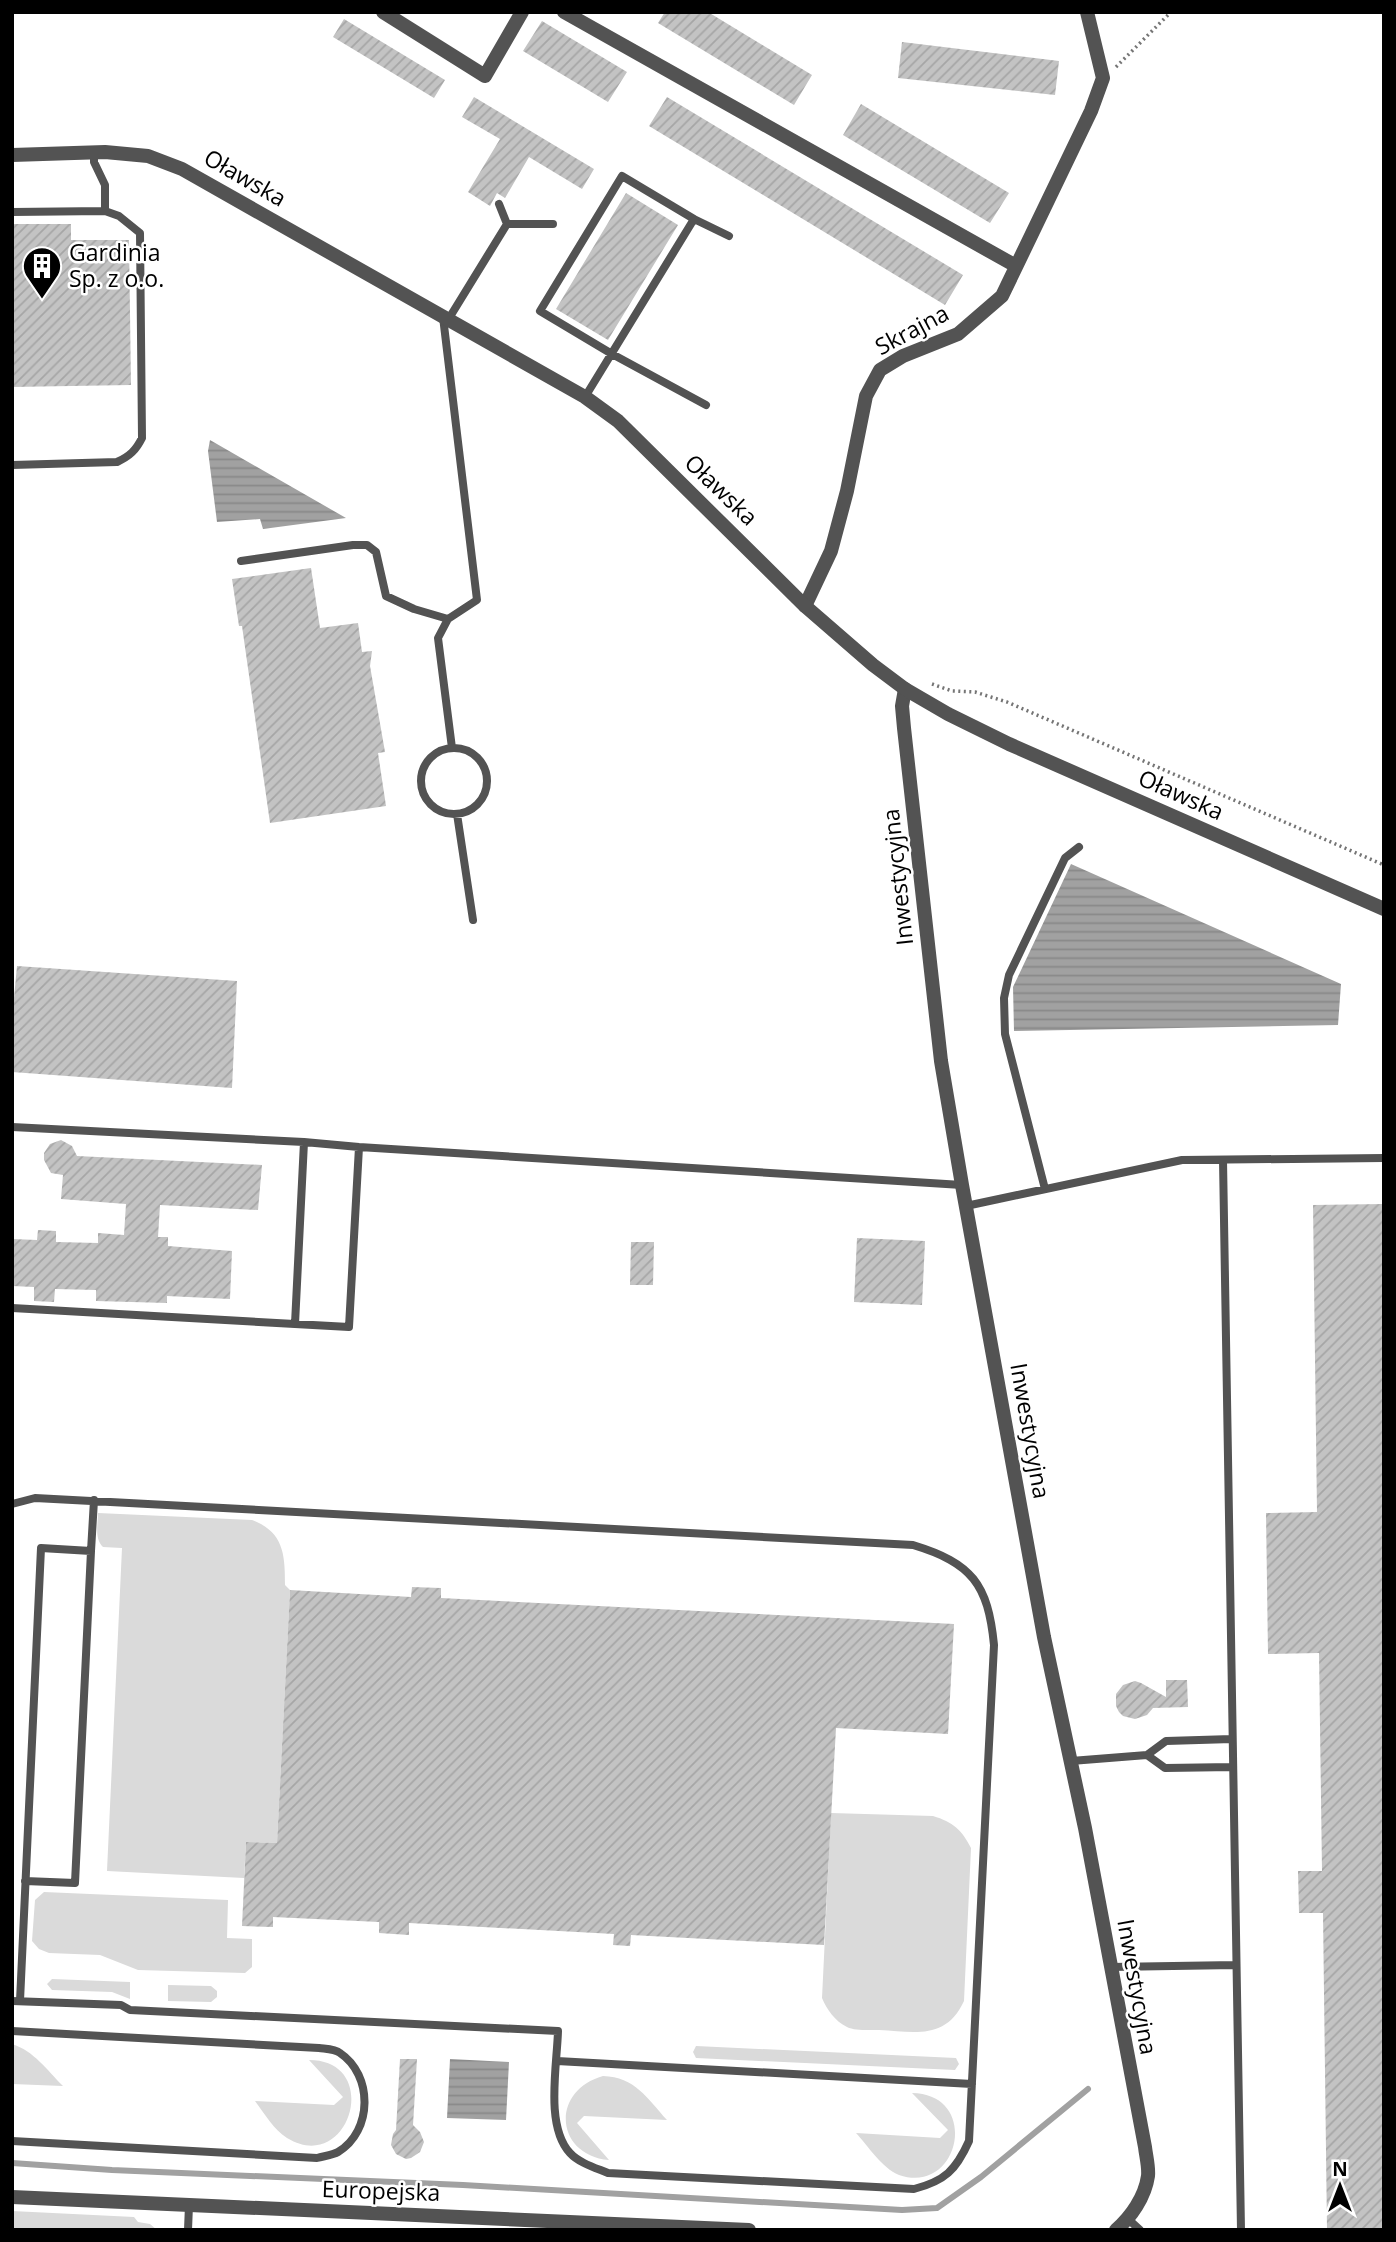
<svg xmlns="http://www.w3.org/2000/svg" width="1396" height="2242" font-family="'Open Sans',sans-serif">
<defs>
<pattern id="water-rules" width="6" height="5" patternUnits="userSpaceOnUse" patternTransform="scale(1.75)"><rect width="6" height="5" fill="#a1a1a1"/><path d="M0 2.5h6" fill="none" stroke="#898989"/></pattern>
<pattern id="building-hatch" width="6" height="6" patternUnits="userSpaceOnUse" patternTransform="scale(1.75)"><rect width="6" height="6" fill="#c3c3c3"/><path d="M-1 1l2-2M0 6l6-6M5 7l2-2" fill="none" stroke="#a6a6a6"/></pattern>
</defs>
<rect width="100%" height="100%" fill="#fff"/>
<path fill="#dadada" d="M 98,1513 L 252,1520 C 284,1532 285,1555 285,1585 L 290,1590 L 277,1843 L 246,1842 L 244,1878 L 107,1871 L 122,1548 L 103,1547 C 94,1538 98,1524 98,1513 Z
M 831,1813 L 933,1816 C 953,1822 962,1830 971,1848 L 964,2001 C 946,2040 915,2032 879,2030 C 869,2030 855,2031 847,2027 C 835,2021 827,2010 822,1998 Z
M 44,1892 L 228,1900 L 227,1938 L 252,1939 L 252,1967 L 245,1973 L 138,1970 L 100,1955 L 49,1953 L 39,1949 L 32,1941 L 35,1900 Z
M 52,1979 L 130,1982 L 130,1999 L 112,1992 L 52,1990 L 47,1984 Z
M 168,1985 L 211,1986 L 217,1991 L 217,1997 L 211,2002 L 168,2001 Z
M 12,2044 C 34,2051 47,2070 63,2086 L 12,2084 Z
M 696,2046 L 956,2058 L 959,2064 L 955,2070 L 696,2058 L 693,2052 Z
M 309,2060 C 383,2060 350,2176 287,2138 C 274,2130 264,2113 255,2101 L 334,2105 L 343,2097 Z
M 603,2076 C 635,2077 647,2098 667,2120 L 584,2116 L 577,2123 L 609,2160 C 555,2155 550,2091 603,2076 Z
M 912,2093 C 981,2094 960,2196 899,2175 C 882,2168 868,2146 856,2133 L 940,2138 L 948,2130 Z
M 12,2211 L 134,2217 L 138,2222 L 150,2224 L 157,2230 L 12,2230 Z"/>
<path fill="url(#water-rules)" d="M 210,440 L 346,518 L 263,529 L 260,519 L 217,522 L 208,451 Z
M 1071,864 L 1341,984 L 1338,1025 L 1014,1031 L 1013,987 Z
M 450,2059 L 509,2062 L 506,2120 L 447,2118 Z"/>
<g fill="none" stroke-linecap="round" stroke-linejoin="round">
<path stroke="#a1a1a1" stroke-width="6" d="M 12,2163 L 112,2170 L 463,2185 L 902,2210 L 937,2208 L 981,2177 L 1088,2089"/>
</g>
<path fill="url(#building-hatch)" d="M 665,12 L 708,12 L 812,75 L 794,105 L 658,23 Z
M 344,19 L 445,80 L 434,98 L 333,37 Z
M 542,21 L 627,72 L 608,102 L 523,51 Z
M 902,42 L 1059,61 L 1055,95 L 898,78 Z
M 474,97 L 594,169 L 582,189 L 529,157 L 505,198 L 497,193 L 490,206 L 468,192 L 500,139 L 462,117 Z
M 667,97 L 963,275 L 945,305 L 649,126 Z
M 861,104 L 1009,193 L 990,223 L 843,135 Z
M 626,193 L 678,225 L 608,340 L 556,309 Z
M 12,224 L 71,224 L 71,240 L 129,240 L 131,385 L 12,387 Z
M 311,568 L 320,628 L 358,623 L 362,652 L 372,651 L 370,666 L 385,752 L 378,753 L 386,806 L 270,823 L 242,626 L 239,626 L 232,579 Z
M 17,966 L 237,981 L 232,1088 L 12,1072 L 12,1019 Z
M 61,1140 L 72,1146 L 77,1156 L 262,1165 L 258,1210 L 160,1205 L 158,1237 L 168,1237 L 168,1246 L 232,1251 L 230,1299 L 167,1296 L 167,1303 L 96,1301 L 96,1290 L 55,1289 L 54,1302 L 34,1301 L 34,1287 L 12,1286 L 12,1239 L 37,1240 L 38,1230 L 56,1231 L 56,1242 L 98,1243 L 98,1233 L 124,1235 L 126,1204 L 61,1199 L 63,1175 L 51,1173 L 44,1160 L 44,1153 L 50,1144 Z
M 1384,1204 L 1384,2230 L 1327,2230 L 1323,1913 L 1299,1913 L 1298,1871 L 1322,1871 L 1319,1653 L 1268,1654 L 1266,1513 L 1317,1512 L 1313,1205 Z
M 857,1238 L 925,1241 L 922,1305 L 854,1302 Z
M 631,1242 L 654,1242 L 653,1285 L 630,1285 Z
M 412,1587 L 441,1588 L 441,1598 L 954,1624 L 948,1734 L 836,1728 L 824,1945 L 631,1935 L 630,1946 L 613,1945 L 614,1934 L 409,1923 L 409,1935 L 379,1933 L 379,1922 L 273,1917 L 273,1927 L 242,1926 L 246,1842 L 277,1843 L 290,1590 L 411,1597 Z
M 1166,1680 L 1187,1680 L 1188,1707 L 1153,1708 L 1147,1715 L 1135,1719 L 1123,1716 L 1119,1712 L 1116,1706 L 1116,1694 L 1123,1685 L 1135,1681 L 1141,1683 L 1166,1697 Z
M 400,2059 L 417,2059 L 413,2125 L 420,2132 L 424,2142 L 420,2152 L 411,2158 L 406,2159 L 396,2154 L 391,2145 L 393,2134 L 396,2130 Z"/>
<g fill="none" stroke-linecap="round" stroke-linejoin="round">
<path stroke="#757575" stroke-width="3.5" stroke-dasharray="2 3.5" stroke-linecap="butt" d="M 1116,67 L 1171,12
M 932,684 L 952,691 L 975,692 L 1007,702 L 1384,865"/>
<path stroke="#535353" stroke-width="8" d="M 499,204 L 507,224
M 12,212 L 105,211 L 105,185 L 94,162 L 94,153
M 694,219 L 729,236
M 443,317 L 477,600 L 448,619 L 438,638 L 452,748
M 448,320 L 507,224 L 553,224
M 585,397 L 694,219 L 622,176 L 540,311 L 612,354 L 706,405
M 12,465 L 117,462 C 130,456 136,450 142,438 L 140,233 L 119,216 L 105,211
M 241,561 L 353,545 L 367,545 L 376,552 L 386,596 L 414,609 L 448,619
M421 781a33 33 0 1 1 66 0a33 33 0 1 1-66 0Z
M 457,814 L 473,920
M 12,1127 L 304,1142 L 359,1147 L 962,1185
M 1223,1160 L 1241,2230
M 1045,1189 L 1005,1034 L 1004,998 L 1009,975 L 1065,858 L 1079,847
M 966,1206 L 1182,1160 L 1384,1158
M 12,1308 L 349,1327 L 359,1147
M 295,1324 L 304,1142
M 12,1504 L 35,1498 L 913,1545 C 972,1563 988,1584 994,1645 L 969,2141 C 956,2170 945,2181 914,2189 L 608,2173 C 596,2168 579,2163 570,2153 C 545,2126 557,2066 558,2031 L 130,2010 L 121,2005 L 12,2001
M 91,1551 L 94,1500
M 1147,1755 L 1165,1768 L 1233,1767
M 1071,1761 L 1147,1755 L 1166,1741 L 1232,1739
M 1110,1967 L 1236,1965
M 20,2001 L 41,1548 L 91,1551 L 75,1883 L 25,1881
M 12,2031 L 319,2048 C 326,2049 335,2049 340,2053 C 373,2075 373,2131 338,2152 C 333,2155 324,2156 317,2158 L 12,2141
M 557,2061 L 972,2084
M 1128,2219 L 1140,2230
M 188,2230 L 189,2205"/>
<path stroke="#535353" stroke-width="14" d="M 383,12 L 485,76 L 522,12
M 564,12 L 1016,266
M 805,606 L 831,551 L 847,491 L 866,396 L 880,370 L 903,356 L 958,334 L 1002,296 L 1091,111 L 1103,78 L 1087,12
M 905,689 L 902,706 L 904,728 L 941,1061 L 962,1185 L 1044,1637 L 1085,1828 L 1145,2147 C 1146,2156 1149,2167 1148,2176 C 1145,2197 1131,2217 1116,2230
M 12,2197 L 749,2230"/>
<path stroke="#535353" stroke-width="14" d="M 12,155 L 105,152 L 148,156 L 182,169 L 585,397 L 618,421 L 805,606 L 873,665 L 905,689 L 948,714 L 1009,744 L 1384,909"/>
</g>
<defs>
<g id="building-pin" transform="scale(2.0125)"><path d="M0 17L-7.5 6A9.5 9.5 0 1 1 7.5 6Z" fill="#000" stroke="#fff"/><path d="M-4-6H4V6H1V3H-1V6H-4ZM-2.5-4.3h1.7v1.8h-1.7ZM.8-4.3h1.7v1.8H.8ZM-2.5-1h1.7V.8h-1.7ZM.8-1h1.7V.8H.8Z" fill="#fff"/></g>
</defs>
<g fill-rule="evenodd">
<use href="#building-pin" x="42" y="266"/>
</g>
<g text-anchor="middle" stroke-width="5" stroke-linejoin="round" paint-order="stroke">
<g font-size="23" fill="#000" stroke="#fff">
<text transform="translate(245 178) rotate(30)" y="8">Oławska</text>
<text transform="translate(912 330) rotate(-28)" y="8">Skrajna</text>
<text transform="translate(721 490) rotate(44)" y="8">Oławska</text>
<text transform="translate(1181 795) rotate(24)" y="8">Oławska</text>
<text transform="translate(898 877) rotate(-96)" y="8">Inwestycyjna</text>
<text transform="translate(1030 1431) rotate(80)" y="8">Inwestycyjna</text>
<text transform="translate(1137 1987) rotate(80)" y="8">Inwestycyjna</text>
<text transform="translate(381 2191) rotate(2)" y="8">Europejska</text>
</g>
<g font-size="23" fill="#000" stroke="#fff" text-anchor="start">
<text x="69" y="261">Gardinia<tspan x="69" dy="26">Sp. z o.o.</tspan></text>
</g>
</g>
<rect width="1396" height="2242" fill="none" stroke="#000000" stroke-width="28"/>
<g transform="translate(1340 2186)" stroke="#ffffff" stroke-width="5" paint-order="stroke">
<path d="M0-5L12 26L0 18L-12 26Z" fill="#000000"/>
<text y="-10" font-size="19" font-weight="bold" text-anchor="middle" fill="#000000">N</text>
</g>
</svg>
